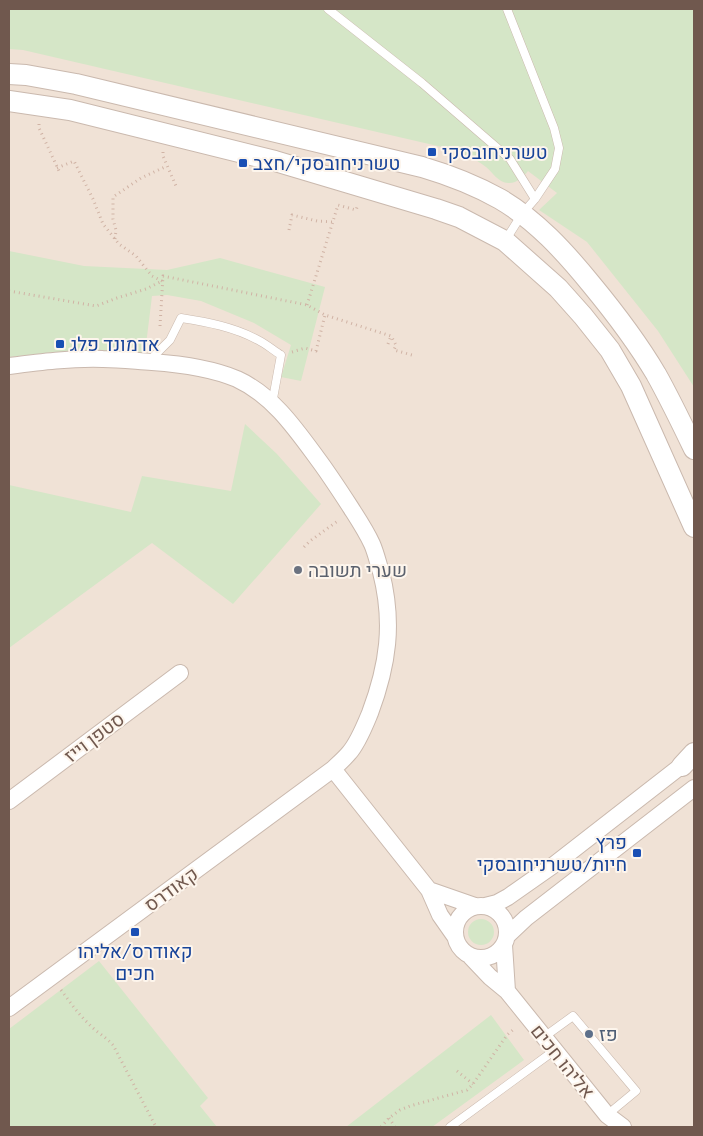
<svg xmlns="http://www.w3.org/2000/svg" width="703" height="1136" font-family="'Exo 2',Heebo,sans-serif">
<rect width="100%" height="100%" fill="#faf1e7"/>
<path fill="#f0e2d6" d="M 9,9 L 694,9 L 694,1127 L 9,1127 Z"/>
<path fill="#d5e6c7" d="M 9,9 L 694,9 L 694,387 L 658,331 L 587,242 L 539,210 L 557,193 L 528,171 C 523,177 516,184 508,183 C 499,183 492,172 486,167 C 472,156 459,152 442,147 L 23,50 L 9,49 Z
M 9,251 L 84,266 L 167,270 L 220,258 L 325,287 L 301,381 L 281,377 L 291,345 L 254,323 L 201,301 L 167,295 L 152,296 L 145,353 L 56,352 L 9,357 Z
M 245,424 L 277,454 L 321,504 L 233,604 L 152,543 L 9,648 L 9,485 L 131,512 L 142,476 L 231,491 Z
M468 932a13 13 0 1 1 26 0a13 13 0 1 1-26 0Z
M 99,961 L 208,1098 L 200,1106 L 217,1127 L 9,1127 L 9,1029 Z
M 491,1015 L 524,1060 L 432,1127 L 346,1127 Z"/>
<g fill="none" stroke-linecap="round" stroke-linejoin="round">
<g stroke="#cab9ae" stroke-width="9">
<path id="service" d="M 328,9 L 422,83 L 510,159 L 535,199
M 505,241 L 522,214 L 535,199 L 555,169 L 559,148 L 554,128 L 507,9
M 150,360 L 170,340 L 181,318 C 207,322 234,327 258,340 C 266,344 273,350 281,355 L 272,404
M 544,1037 L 573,1016 L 636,1091 L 607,1115
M 450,1127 L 555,1050"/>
</g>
<g stroke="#cab9ae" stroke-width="18">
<path id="minor" d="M 9,366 C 40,362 71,358 103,359 C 119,359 136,361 152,362 C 180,364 211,368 237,379 C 272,395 295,428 317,458 C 329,474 340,491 351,508 C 358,519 366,531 372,544 C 376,553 378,563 381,572 C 394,623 388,665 370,713 C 365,725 358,743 349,753 C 344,759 338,764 333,769 L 9,1008
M 333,769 L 429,890 L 440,915 L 454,935
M 9,801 L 180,673
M 429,890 L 475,906
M455 932a26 26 0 1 1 52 0a26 26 0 1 1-52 0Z
M 485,906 L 497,903 L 508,897 L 555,864 L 690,759
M 508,935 L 526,918 L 694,788
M 504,945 L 507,991
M 471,957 L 490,977 L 507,991 L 607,1115 L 623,1127"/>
</g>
<g stroke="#cab9ae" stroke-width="22">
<path id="tertiary" d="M 9,74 L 26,75 L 76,84 L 422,167 C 449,175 475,185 500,199 C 536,220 565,252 591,284 C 615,313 637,342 656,374 C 670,399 682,424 694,449
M 9,101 L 70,110 L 275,161 L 436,209 L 459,217 L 505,241 L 558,288 L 583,316 L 610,350 L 631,386 L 694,527
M 682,766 L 694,753"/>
</g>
<path stroke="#d0b3a5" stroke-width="3" stroke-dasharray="1 4" stroke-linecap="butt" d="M 39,124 L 39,128 L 60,173
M 163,152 L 163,156 L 176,186
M 57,168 L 74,161 L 93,199 L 103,224 L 119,244 L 136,256 L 152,276 L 162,281
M 289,230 L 292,215 L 317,221 L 333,222
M 115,239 L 116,230 L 113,219 L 113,197 L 141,178 L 167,166
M 9,291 L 96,306 L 117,298 L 146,289 L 162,281
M 307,305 L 338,205 L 356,210 L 358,205
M 160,326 L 163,276 L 307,305 L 325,315 L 391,336 L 396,345 L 394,350 L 412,355
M 388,344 L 391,336
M 292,352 L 305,348 L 316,351 L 325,315
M 304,547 L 310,541 L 339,520
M 61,990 C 70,1002 78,1014 89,1024 C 96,1032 106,1037 113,1045 L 156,1127
M 457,1071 L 473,1084
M 389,1118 L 395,1127
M 381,1127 L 389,1118 L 400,1110 L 410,1106 L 467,1090 L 473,1084 L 507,1035 L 514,1029"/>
<use href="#service" stroke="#fff" stroke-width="8"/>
<use href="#minor" stroke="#fff" stroke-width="16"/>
<use href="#tertiary" stroke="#fff" stroke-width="20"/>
</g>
<g fill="#1a4fb4" stroke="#fdf5ec" stroke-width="2">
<rect x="427" y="147" width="10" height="10" rx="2.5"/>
<rect x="238" y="158" width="10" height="10" rx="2.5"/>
<rect x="55" y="339" width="10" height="10" rx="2.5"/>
<rect x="632" y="848" width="10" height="10" rx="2.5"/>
<rect x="130" y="927" width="10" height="10" rx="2.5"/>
</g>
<circle fill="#6b7280" stroke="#fdf5ec" stroke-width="2" cx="298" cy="570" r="5"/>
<circle fill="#5c6f8a" stroke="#fdf5ec" stroke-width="2" cx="589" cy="1034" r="5"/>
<g text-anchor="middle" stroke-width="4" stroke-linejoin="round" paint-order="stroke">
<g font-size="19" fill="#164399" stroke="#fdf5ec" text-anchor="start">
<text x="442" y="159">טשרניחובסקי</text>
<text x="253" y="170">טשרניחובסקי/חצב</text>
<text x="70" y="351">אדמונד פלג</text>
<text x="627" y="849" text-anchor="end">פרץ<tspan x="627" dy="22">חיות/טשרניחובסקי</tspan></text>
<text x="135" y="958" text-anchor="middle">קאודרס/אליהו<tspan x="135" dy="22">חכים</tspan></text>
</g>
<g font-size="19" fill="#5b616d" stroke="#fdf5ec" text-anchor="start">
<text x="308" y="577">שערי תשובה</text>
</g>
<g font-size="19" fill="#70584e" stroke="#fdf5ec">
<text transform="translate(94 737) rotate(-37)" y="7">סטפן וייז</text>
<text transform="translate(171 889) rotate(-36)" y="7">קאודרס</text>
<text transform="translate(563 1061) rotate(51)" y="7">אליהו חכים</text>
</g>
<g font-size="19" fill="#4e5e75" stroke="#fdf5ec" text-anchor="start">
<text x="599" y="1041">פז</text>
</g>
</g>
<rect width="703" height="1136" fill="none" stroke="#70584e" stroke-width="20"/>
</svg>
